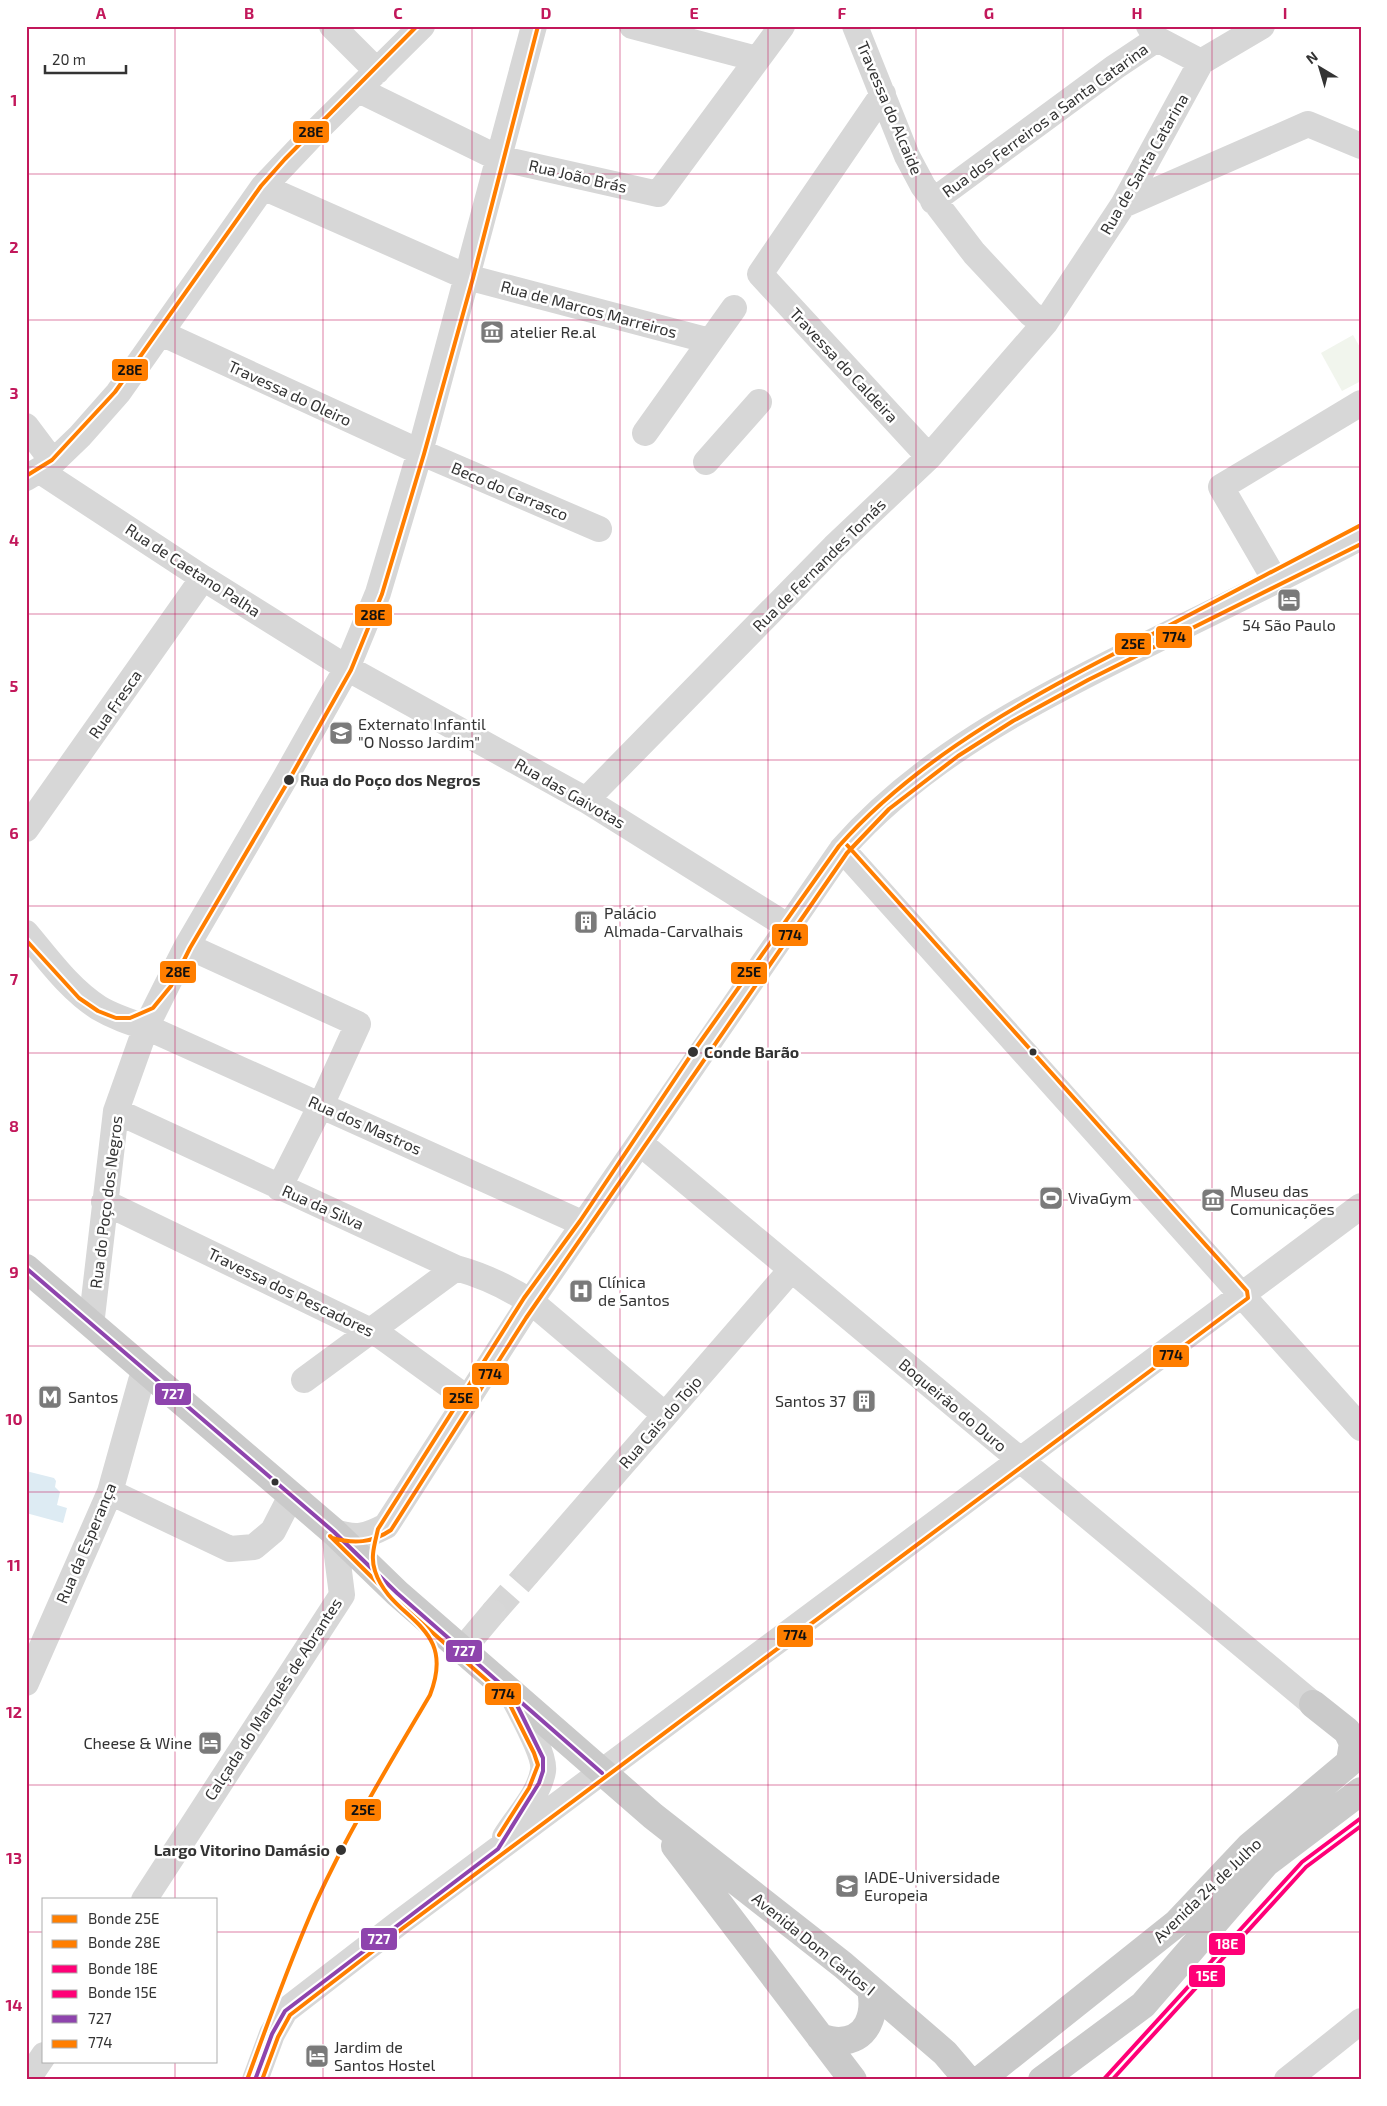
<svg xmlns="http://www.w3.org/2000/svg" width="1387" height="2106" font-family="'Exo 2',sans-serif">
<rect width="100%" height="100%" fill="#fff"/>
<path fill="#f1f5ed" d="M 1353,335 L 1361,349 L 1361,381 L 1342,391 L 1321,353 Z"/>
<path fill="#ddebf3" d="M 26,1471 L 54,1478 L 56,1481 L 55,1487 L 60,1492 L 57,1505 L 67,1508 L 63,1523 L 26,1513 Z"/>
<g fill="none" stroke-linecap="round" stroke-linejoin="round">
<path stroke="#d6d6d6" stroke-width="26" stroke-dasharray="26 13" stroke-linecap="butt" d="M 493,1613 L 528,1573"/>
<path stroke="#d7d7d7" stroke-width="26" d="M 332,26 L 377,71
M 632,26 L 757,59
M 855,26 L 907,156 L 923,186 L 974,253 L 1031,314 L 1045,323
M 1149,26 L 1157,39 L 1201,62
M 359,90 L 498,158 L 658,194 L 782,26
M 883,94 L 760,274 L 929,457
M 263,187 L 467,277 L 710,341
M 933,201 L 1115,67 L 1157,39
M 1123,205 L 1308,124 L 1361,146
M 161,333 L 420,452 L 599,529
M 26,426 L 53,462
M 645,433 L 734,308
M 706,462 L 759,402
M 40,471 L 203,578 L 347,668 L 586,800 L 789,927
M 26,478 L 53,462 L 80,436 L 118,393 L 263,187 L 318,129 L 422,26
M 1275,580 L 1221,487 L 1361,403
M 586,800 L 834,547 L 929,457 L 1045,323 L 1123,205 L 1201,62 L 1262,26
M 26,829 L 203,578
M 842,849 L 1361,1428
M 26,933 C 48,959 70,990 99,1008 C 114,1017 130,1022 146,1027 L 584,1224
M 187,946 L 358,1024 L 321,1105 L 279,1188
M 116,1111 L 456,1268 C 485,1276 510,1288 535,1305 L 665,1415
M 640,1143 L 1313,1704
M 104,1202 L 381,1336 L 468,1399
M 88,1321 L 92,1317 L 116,1111 L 146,1027 L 167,985 L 187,946 L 285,778 L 347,668 L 378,593 L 420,452 L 534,26
M 304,1380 L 456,1268
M 110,1492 L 230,1549 L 254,1547 L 273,1531 L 291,1496
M 528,1573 L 791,1270
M 462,1650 L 493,1613
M 26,1683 L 110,1492 L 141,1381 L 146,1371
M 505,1837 C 517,1817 539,1795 543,1771 C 546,1755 519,1709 511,1693
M 144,1900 L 342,1595 L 334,1532 C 357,1539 365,1537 386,1526 L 530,1302 L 842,849 C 921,759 1029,703 1134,651 C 1210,613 1286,577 1361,537
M 27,2080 L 44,2055
M 255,2080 L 272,2034 L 285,2011 L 399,1923 L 1361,1206
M 1287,2080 L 1361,2021"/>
<path stroke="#cacaca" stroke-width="28" d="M 26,1268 L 334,1532 L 397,1593 L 653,1816 L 843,1965 L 945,2053 L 968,2080
M 1313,1704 L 1347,1731 L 1353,1743 L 1350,1761
M 675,1846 L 853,2080
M 820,2037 C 826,2039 833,2041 839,2041 C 868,2040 876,2014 871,1990
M 980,2080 L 1177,1923 L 1250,1846 L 1361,1753
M 1042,2080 L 1143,2005 L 1266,1863 L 1361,1791"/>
<g stroke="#fff" stroke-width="8">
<path id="bus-1" d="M 26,1268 L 334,1532 L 397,1593 L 511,1693 L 543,1758 L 543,1771 L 539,1783 L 498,1849 L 285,2011 L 272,2034 L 255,2080
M 522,1703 L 602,1773"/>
</g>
<g stroke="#fff" stroke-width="8">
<path id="bus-2" d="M 330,1536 L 393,1598 L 506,1697 L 534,1753 L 538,1765 L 529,1788 L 499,1835
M 332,1538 C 354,1544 372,1543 391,1530 L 526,1318 L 847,853 L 889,809 L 958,756 L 1013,721 L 1088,680 L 1361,544
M 262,2080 L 278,2037 L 290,2015 L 403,1928 L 1248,1298 L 1247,1291 L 847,845"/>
</g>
<use href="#bus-1" stroke="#8e44ad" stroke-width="4"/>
<use href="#bus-2" stroke="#ff7e00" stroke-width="4"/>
<g stroke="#fff" stroke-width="8">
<path id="tram-1" d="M 247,2080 C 269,2020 290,1960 316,1902 C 349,1830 390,1763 430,1695 C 458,1623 391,1621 375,1571 C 370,1557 375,1543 378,1529 L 524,1298 L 580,1221 L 693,1052 L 839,846 C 927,747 1053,685 1170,625 C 1234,592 1297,558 1361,525"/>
</g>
<g stroke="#fff" stroke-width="8">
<path id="tram-2" d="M 26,476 L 52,460 L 115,392 L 261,186 L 285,159 L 417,26
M 26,940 L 79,998 L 98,1011 L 116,1018 L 130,1018 L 153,1008 L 171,986 L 190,948 L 289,780 L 351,670 L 382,594 L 424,454 L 473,278 L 538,26"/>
</g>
<g stroke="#fff" stroke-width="8">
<path id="tram-3" d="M 1103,2080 L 1302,1862 L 1361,1818"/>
</g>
<g stroke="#fff" stroke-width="8">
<path id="tram-4" d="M 1112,2080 L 1306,1867 L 1361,1826"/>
</g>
<use href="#tram-1" stroke="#ff7f00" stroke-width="4"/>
<use href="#tram-2" stroke="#ff7e00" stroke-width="4"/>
<use href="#tram-3" stroke="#f07" stroke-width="4"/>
<use href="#tram-4" stroke="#f07" stroke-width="4"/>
</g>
<path fill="none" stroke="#c2185b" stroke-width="1" stroke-opacity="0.55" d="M 175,26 L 175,1900M 323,26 L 323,2080M 472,26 L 472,2080M 620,26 L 620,2080M 768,26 L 768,2080M 916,26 L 916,2080M 1063,26 L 1063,2080M 1212,26 L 1212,2080M 26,174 L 1361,174M 26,320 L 1361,320M 26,467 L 1361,467M 26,614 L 1361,614M 26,760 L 1361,760M 26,906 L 1361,906M 26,1053 L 1361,1053M 26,1200 L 1361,1200M 26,1346 L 1361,1346M 26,1492 L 1361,1492M 26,1639 L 1361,1639M 26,1785 L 1361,1785M 26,1932 L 44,1932M 216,1932 L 1361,1932M 175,2062 L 175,2080"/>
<defs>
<g id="museum-square" transform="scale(1.25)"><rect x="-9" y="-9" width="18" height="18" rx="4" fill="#7a7a7a" stroke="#fff"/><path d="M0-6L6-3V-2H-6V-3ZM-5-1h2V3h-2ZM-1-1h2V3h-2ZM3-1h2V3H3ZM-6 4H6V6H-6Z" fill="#fff"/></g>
<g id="hotel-square" transform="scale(1.25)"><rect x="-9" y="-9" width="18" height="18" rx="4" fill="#7a7a7a" stroke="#fff"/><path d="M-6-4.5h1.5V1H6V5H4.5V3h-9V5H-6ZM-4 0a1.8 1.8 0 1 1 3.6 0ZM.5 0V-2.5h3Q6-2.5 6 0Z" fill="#fff"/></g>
<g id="school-square" transform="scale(1.25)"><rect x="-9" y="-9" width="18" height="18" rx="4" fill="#7a7a7a" stroke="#fff"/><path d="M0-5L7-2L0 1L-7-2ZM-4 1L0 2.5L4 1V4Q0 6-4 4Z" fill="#fff"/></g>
<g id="building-square" transform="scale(1.25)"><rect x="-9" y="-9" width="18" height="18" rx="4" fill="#7a7a7a" stroke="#fff"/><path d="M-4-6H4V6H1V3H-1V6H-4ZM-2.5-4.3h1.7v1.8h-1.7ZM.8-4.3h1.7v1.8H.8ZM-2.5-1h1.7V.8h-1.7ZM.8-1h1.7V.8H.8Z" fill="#fff"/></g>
<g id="stadium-square" transform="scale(1.25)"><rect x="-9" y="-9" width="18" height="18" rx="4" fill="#7a7a7a" stroke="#fff"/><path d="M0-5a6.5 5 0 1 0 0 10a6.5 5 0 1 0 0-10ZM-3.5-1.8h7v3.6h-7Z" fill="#fff"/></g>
<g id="hospital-square" transform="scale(1.25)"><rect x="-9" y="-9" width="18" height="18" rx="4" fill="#7a7a7a" stroke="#fff"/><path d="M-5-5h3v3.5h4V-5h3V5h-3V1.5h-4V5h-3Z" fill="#fff"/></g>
<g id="metro-square" transform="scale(1.25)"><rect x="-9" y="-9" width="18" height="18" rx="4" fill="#7a7a7a" stroke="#fff"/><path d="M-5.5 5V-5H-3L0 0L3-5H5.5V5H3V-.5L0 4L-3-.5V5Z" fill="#fff"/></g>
<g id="university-square" transform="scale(1.25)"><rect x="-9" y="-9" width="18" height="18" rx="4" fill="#7a7a7a" stroke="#fff"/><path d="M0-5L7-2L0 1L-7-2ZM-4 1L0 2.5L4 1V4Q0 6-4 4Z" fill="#fff"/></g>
</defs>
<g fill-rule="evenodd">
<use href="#museum-square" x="492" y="332"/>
<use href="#hotel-square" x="1289" y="600"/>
<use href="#school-square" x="341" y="733"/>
<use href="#building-square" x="586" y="922"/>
<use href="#stadium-square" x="1051" y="1198"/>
<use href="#museum-square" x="1213" y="1200"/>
<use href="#hospital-square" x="581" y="1291"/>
<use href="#metro-square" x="50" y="1397"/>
<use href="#building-square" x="864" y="1401"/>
<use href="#hotel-square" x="210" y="1743"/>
<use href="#university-square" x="847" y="1886"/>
<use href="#hotel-square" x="317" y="2056"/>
</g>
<g fill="#333" stroke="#fff" stroke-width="2">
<circle cx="289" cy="780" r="6"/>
<circle cx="693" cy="1052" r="6"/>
<circle cx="1033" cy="1052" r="4.5"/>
<circle cx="275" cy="1482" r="4.5"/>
<circle cx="341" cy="1850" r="6"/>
</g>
<g text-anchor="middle" stroke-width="5" stroke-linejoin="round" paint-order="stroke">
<g font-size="16" fill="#333" stroke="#fff">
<text transform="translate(890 108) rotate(67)" y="6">Travessa do Alcaide</text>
<text transform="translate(1045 120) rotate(-36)" y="6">Rua dos Ferreiros a Santa Catarina</text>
<text transform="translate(1144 164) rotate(-60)" y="6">Rua de Santa Catarina</text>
<text transform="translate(578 176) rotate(13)" y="6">Rua João Brás</text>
<text transform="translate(589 309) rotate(15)" y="6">Rua de Marcos Marreiros</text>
<text transform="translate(844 365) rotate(47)" y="6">Travessa do Caldeira</text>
<text transform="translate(290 393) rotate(25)" y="6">Travessa do Oleiro</text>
<text transform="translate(510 491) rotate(23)" y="6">Beco do Carrasco</text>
<text transform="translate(819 565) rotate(-45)" y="6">Rua de Fernandes Tomás</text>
<text transform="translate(193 570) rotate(33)" y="6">Rua de Caetano Palha</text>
<text transform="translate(115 704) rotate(-55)" y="6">Rua Fresca</text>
<text transform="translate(570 793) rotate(30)" y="6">Rua das Gaivotas</text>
<text transform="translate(365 1125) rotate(24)" y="6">Rua dos Mastros</text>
<text transform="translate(106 1202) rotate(-83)" y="6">Rua do Poço dos Negros</text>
<text transform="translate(323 1207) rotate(24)" y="6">Rua da Silva</text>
<text transform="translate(291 1292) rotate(26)" y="6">Travessa dos Pescadores</text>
<text transform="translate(953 1405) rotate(40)" y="6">Boqueirão do Duro</text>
<text transform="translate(660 1422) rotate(-49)" y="6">Rua Cais do Tojo</text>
<text transform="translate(86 1543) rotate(-67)" y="6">Rua da Esperança</text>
<text transform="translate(273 1699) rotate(-57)" y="6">Calçada do Marquês de Abrantes</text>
<text transform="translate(1207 1890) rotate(-44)" y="6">Avenida 24 de Julho</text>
<text transform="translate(814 1944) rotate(39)" y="6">Avenida Dom Carlos I</text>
</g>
<g font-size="16" fill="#333" stroke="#fff" text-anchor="start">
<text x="510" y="338">atelier Re.al</text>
<text x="1289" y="631" text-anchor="middle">54 São Paulo</text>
<text x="358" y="730">Externato Infantil<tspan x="358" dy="18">"O Nosso Jardim"</tspan></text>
<text x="604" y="919">Palácio<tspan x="604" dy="18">Almada-Carvalhais</tspan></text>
<text x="1230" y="1197">Museu das<tspan x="1230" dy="18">Comunicações</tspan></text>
<text x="1068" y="1204">VivaGym</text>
<text x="598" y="1288">Clínica<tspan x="598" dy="18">de Santos</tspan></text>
<text x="68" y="1403">Santos</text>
<text x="846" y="1407" text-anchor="end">Santos 37</text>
<text x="192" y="1749" text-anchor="end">Cheese &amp; Wine</text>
<text x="864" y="1883">IADE-Universidade<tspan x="864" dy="18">Europeia</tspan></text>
<text x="334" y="2053">Jardim de<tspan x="334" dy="18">Santos Hostel</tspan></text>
</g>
<g font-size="16" font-weight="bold" fill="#333" stroke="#fff" text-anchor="start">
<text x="300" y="786">Rua do Poço dos Negros</text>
<text x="704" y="1058">Conde Barão</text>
<text x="330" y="1856" text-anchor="end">Largo Vitorino Damásio</text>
</g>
</g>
<g stroke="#fff" stroke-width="2">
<rect x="292" y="120" width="38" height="24" rx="5" fill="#ff7e00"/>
<rect x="111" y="358" width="38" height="24" rx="5" fill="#ff7e00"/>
<rect x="354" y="603" width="39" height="24" rx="5" fill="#ff7e00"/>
<rect x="1155" y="625" width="38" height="24" rx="5" fill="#ff7e00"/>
<rect x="1114" y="632" width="38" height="24" rx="5" fill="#ff7f00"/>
<rect x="771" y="923" width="38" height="24" rx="5" fill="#ff7e00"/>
<rect x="159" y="960" width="38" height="24" rx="5" fill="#ff7e00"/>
<rect x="730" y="961" width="38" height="24" rx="5" fill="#ff7f00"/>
<rect x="1152" y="1344" width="38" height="24" rx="5" fill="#ff7e00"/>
<rect x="471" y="1362" width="39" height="24" rx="5" fill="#ff7e00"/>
<rect x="154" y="1382" width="38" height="24" rx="5" fill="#8e44ad"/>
<rect x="442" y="1386" width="38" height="24" rx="5" fill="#ff7f00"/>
<rect x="776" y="1624" width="38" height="24" rx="5" fill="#ff7e00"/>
<rect x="445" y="1639" width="38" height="24" rx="5" fill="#8e44ad"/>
<rect x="484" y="1682" width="38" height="24" rx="5" fill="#ff7e00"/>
<rect x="344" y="1798" width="38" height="24" rx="5" fill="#ff7f00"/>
<rect x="360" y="1927" width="38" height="24" rx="5" fill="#8e44ad"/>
<rect x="1208" y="1932" width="38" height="24" rx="5" fill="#f07"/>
<rect x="1188" y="1964" width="38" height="24" rx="5" fill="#f07"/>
</g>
<g font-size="14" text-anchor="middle" font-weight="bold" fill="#fff">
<text x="173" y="1399">727</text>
<text x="464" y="1656">727</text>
<text x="379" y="1944">727</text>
<text x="1227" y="1949">18E</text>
<text x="1207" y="1981">15E</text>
</g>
<g font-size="14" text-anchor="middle" font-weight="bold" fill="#111">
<text x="311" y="137">28E</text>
<text x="130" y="375">28E</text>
<text x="373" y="620">28E</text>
<text x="1174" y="642">774</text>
<text x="1133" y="649">25E</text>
<text x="790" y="940">774</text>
<text x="178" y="977">28E</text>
<text x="749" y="977">25E</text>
<text x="1171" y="1360">774</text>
<text x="490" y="1379">774</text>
<text x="461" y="1403">25E</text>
<text x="795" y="1640">774</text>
<text x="503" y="1699">774</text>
<text x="363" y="1815">25E</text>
</g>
<rect width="1387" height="2106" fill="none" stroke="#ffffff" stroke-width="55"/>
<rect x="42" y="1898" width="175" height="165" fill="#ffffff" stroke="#adadad"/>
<rect x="52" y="1915" width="25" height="8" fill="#ff7f00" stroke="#adadad"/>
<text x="88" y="1924" font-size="15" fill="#333333">Bonde 25E</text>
<rect x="52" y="1940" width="25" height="8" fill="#ff7e00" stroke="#adadad"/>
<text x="88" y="1948" font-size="15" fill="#333333">Bonde 28E</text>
<rect x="52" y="1965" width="25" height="8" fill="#ff0077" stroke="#adadad"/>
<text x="88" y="1974" font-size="15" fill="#333333">Bonde 18E</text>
<rect x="52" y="1990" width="25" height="8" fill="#ff0077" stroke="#adadad"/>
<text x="88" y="1998" font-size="15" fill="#333333">Bonde 15E</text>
<rect x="52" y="2015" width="25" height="8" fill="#8e44ad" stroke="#adadad"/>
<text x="88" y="2024" font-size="15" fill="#333333">727</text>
<rect x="52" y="2040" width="25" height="8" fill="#ff7e00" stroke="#adadad"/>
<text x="88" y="2048" font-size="15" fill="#333333">774</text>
<g transform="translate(1320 68) rotate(322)" stroke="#ffffff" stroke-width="4" paint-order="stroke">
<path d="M0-4L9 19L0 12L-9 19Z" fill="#333333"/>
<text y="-8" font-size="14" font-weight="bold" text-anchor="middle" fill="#333333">N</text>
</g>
<path d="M45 65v8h81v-8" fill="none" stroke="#333333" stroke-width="2.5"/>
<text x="52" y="65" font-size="15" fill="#333333" stroke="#ffffff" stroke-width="4" paint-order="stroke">20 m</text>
<rect x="28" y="28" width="1332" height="2050" fill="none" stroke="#c2185b" stroke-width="2"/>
<g font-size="16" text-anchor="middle" font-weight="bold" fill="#c2185b">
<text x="101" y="19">A</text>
<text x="249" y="19">B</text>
<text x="398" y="19">C</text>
<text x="546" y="19">D</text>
<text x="694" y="19">E</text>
<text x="842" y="19">F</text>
<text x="989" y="19">G</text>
<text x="1137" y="19">H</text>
<text x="1285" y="19">I</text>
<text x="14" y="106">1</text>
<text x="14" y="253">2</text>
<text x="14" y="399">3</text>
<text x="14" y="546">4</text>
<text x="14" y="692">5</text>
<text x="14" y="839">6</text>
<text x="14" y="985">7</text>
<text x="14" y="1132">8</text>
<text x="14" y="1278">9</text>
<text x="14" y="1425">10</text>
<text x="14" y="1571">11</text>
<text x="14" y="1718">12</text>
<text x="14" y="1864">13</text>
<text x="14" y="2011">14</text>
</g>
</svg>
